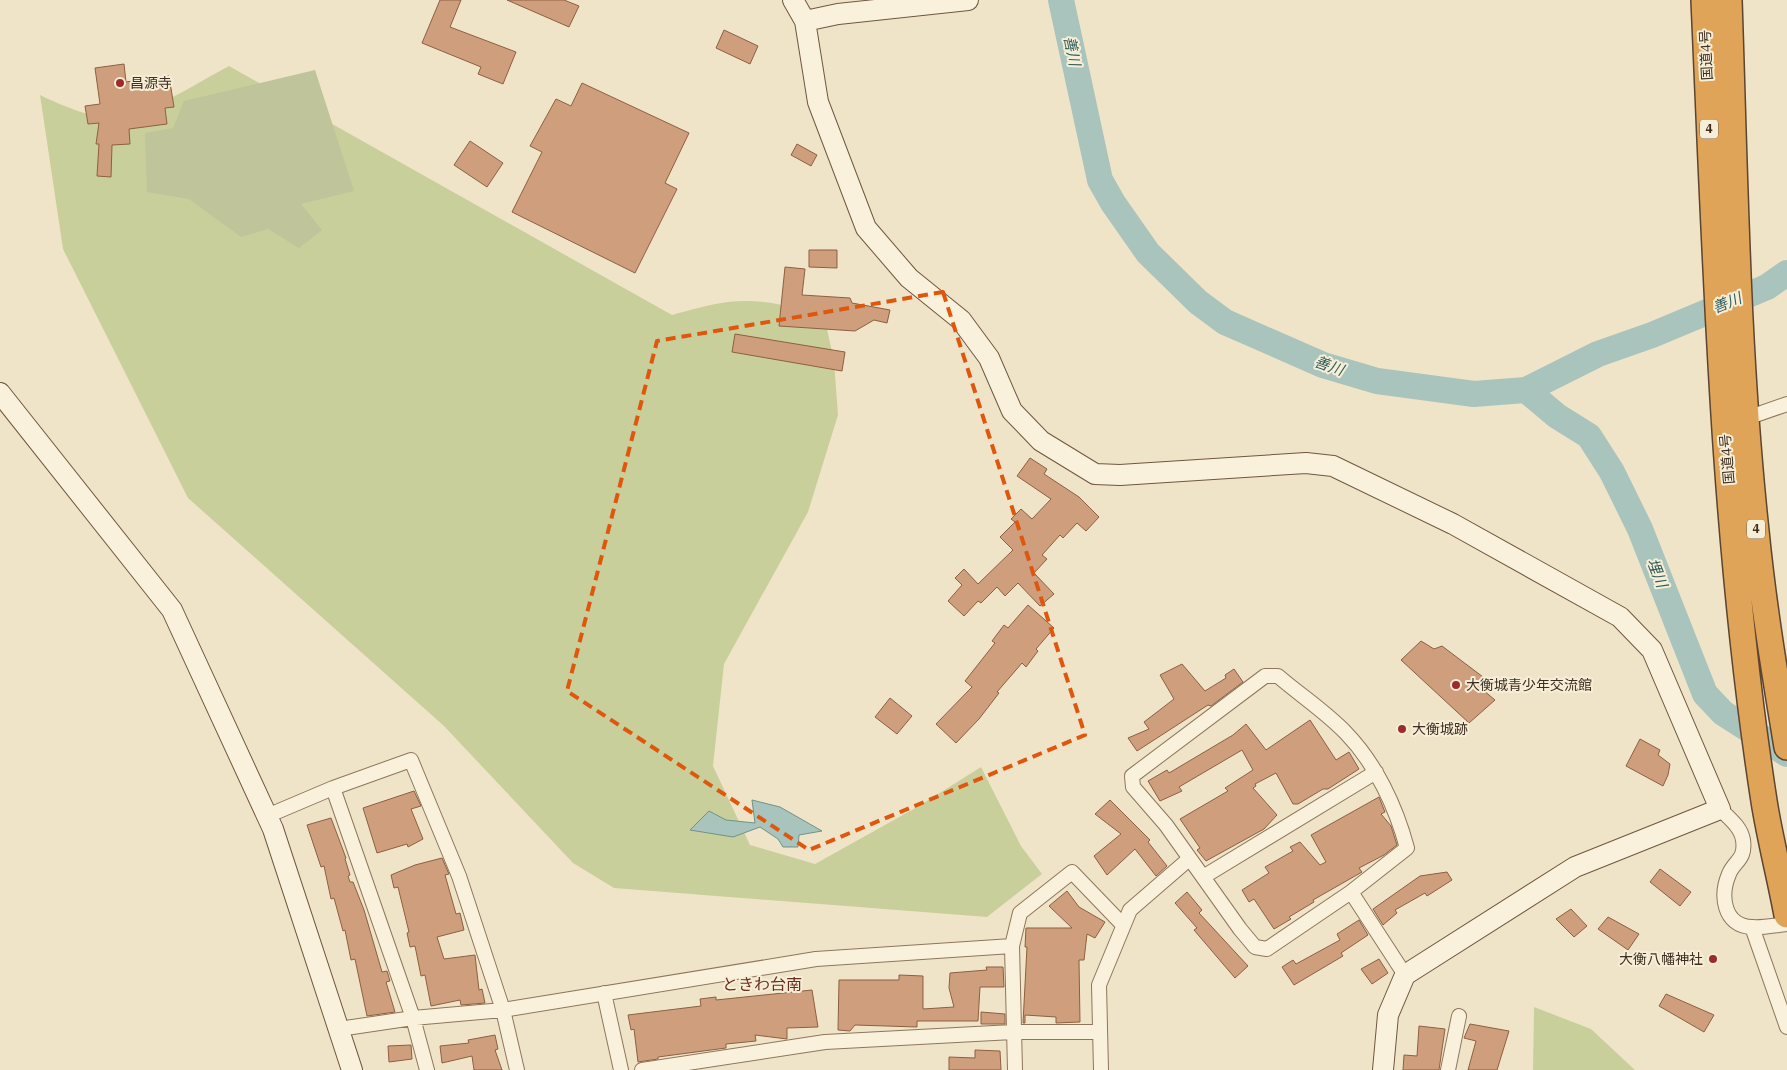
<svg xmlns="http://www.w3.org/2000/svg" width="1787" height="1070" font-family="'IBM Plex Serif','Noto Sans JP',serif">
<rect width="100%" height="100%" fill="#f0e4c8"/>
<path fill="#c9cf9b" d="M 229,66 L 672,315 C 690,310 710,304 728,302 C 762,298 795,306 825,320 L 834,361 L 838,415 L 808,512 L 724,664 L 713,766 L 750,845 L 815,864 L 919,806 L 981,767 L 1021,846 L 1042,874 L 987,917 L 614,888 L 573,863 L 444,726 L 188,498 L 63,249 L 40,95 C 59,104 92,119 113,117 C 155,112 193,85 229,66 Z
M 1534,1007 L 1591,1029 L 1635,1070 L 1533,1070 Z"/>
<path fill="#bfc49a" d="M 315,70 L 354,191 L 301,204 L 322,230 L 299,248 L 268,229 L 241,237 L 189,199 L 147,192 L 145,133 L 173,128 L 184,101 Z"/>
<path fill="#a9c4bc" stroke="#6f938a" d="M 752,800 L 780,807 L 822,831 L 799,835 L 798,847 L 783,847 L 778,839 L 760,827 L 733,837 L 690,830 L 709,811 L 726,820 L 755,823 Z"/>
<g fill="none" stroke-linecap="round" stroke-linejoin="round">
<path stroke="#a9c4bc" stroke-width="26" d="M 1061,0 L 1100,180 L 1113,203 L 1148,253 L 1198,302 L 1225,322 L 1323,365 L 1377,381 L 1474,394 L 1526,390 L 1598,354 L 1652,335 L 1767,287 L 1787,273
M 1526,390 L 1557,416 L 1589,436 L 1612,472 L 1640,529 L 1705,694 L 1723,713 L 1787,754"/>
</g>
<path fill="#cf9f7d" stroke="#8d5f41" d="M 440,0 L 461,0 L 450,27 L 516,52 L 503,84 L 478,74 L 481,67 L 422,43 Z
M 507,0 L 564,0 L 579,6 L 569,27 Z
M 724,30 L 758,46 L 750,64 L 716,48 Z
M 124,64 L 126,82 L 169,76 L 174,107 L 165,108 L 167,124 L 129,129 L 130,144 L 112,145 L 111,177 L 97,176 L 99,144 L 96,144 L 99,123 L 88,124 L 85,106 L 100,104 L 95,68 Z
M 582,83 L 689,133 L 665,183 L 677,189 L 635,273 L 512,212 L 542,152 L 530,146 L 556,99 L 571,106 Z
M 470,141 L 503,163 L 487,187 L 454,165 Z
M 797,144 L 817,155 L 811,166 L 791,155 Z
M 809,250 L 837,250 L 837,268 L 809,267 Z
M 785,267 L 805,269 L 802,295 L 850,298 L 852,303 L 890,310 L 887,323 L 874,320 L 855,331 L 779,326 Z
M 735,334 L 845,352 L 842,371 L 732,352 Z
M 1030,458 L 1047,469 L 1044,474 L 1079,497 L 1099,517 L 1086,531 L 1077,523 L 1063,538 L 1060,535 L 1042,555 L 1047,559 L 1034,573 L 1054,594 L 1040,606 L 1018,583 L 1005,596 L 997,587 L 981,603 L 978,601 L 964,616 L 948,601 L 962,585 L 955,578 L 964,569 L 978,584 L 1013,550 L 1000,537 L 1015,522 L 1011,519 L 1021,509 L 1032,519 L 1051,499 L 1017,476 Z
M 1028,605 L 1054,628 L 1036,649 L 1038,651 L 1026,667 L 1022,663 L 997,692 L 999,693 L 979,719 L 956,743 L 936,724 L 972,687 L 965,681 L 995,643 L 992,641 L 1004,625 L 1008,628 Z
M 1421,641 L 1434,649 L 1442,646 L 1487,680 L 1483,690 L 1495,700 L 1469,723 L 1401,660 Z
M 1182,664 L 1205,691 L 1226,678 L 1225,675 L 1234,669 L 1243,682 L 1211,706 L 1208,705 L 1137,751 L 1128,738 L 1149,729 L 1144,722 L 1174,699 L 1160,675 Z
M 890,698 L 912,716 L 897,734 L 875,717 Z
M 1310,720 L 1336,760 L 1349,752 L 1359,769 L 1328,789 L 1323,789 L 1298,804 L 1293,804 L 1276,773 L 1255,784 L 1256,786 L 1253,788 L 1277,815 L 1264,829 L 1206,861 L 1197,850 L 1200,848 L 1180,819 L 1228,791 L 1225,788 L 1253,770 L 1242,750 L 1179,787 L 1182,791 L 1160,801 L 1148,781 L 1167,770 L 1169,773 L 1233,735 L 1246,724 L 1266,750 Z
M 1640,739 L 1660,750 L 1658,755 L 1670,764 L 1668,775 L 1663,786 L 1626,766 Z
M 414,791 L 421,806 L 411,809 L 423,839 L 408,847 L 407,844 L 377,853 L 363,808 Z
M 1379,797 L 1385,812 L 1381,814 L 1391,826 L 1397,845 L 1384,855 L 1359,868 L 1362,872 L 1313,900 L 1314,902 L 1289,917 L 1291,919 L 1274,929 L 1254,899 L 1249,902 L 1242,890 L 1269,873 L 1265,867 L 1293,851 L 1290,847 L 1300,842 L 1320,865 L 1326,862 L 1311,835 Z
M 1110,800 L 1150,840 L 1148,842 L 1167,866 L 1156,876 L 1135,849 L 1107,875 L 1094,856 L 1121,834 L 1095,814 Z
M 331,818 L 346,858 L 345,859 L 350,875 L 348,876 L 350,882 L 353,882 L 364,910 L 382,972 L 387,971 L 390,981 L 386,982 L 395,1012 L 367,1016 L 355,959 L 351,960 L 345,930 L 343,931 L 334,898 L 331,899 L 324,866 L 321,867 L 307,825 Z
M 442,858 L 449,874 L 445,875 L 456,914 L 460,913 L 464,930 L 437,937 L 444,959 L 475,955 L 479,990 L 482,989 L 485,1003 L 461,1005 L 460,1000 L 431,1006 L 425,975 L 421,976 L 415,946 L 410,947 L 407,933 L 409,932 L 398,887 L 394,888 L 391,875 L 415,865 Z
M 1660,869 L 1691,892 L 1680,906 L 1650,882 Z
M 1447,872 L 1452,880 L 1427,896 L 1425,893 L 1395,910 L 1397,913 L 1383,925 L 1373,909 L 1420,876 Z
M 1067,891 L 1079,907 L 1105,922 L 1095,938 L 1087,934 L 1084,960 L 1079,960 L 1080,1022 L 1056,1023 L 1056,1017 L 1025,1015 L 1025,1023 L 1023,1023 L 1027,947 L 1025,947 L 1026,928 L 1072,928 L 1049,906 Z
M 1187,892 L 1202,910 L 1199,913 L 1248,966 L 1235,978 L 1194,930 L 1197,928 L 1175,903 Z
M 1571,909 L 1587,926 L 1574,937 L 1556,919 Z
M 1608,917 L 1639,934 L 1628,950 L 1598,929 Z
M 1359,920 L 1368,935 L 1341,953 L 1343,956 L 1294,985 L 1282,967 L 1293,960 L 1296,964 L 1340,940 L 1337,934 Z
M 1379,959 L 1388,973 L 1372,984 L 1361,969 Z
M 986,967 L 1003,967 L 1004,987 L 980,987 L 978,1021 L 917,1021 L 917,1027 L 855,1025 L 850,1031 L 838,1030 L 839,980 L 899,980 L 899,975 L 923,976 L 923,1009 L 954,1007 L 949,988 L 950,973 L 987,970 Z
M 812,990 L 818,1027 L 787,1028 L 787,1039 L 755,1035 L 756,1041 L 726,1044 L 726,1048 L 658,1057 L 658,1059 L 638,1062 L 634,1029 L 631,1030 L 628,1015 L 701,1006 L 700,999 L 716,997 L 716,1000 Z
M 1666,994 L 1714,1015 L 1704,1032 L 1659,1006 Z
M 981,1012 L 1005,1014 L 1005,1024 L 981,1024 Z
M 1470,1024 L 1509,1031 L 1497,1070 L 1468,1070 L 1476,1041 L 1464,1038 Z
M 1419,1026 L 1445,1029 L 1439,1070 L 1403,1070 L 1404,1055 L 1417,1056 Z
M 495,1035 L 498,1049 L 495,1050 L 502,1070 L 474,1070 L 472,1056 L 442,1063 L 440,1046 L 469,1043 L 468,1040 Z
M 411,1045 L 412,1059 L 389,1062 L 388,1046 Z
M 975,1050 L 1000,1051 L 1001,1070 L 949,1070 L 949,1057 L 975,1058 Z"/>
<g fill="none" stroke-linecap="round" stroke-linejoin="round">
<g stroke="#8d765c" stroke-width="16">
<path id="street" d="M 1747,418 L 1787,404
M 1265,676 L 1278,676 C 1300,695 1326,712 1346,733 C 1376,764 1396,807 1407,848 L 1351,892 L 1267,949 L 1255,947 L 1240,929 L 1166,825 L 1133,787 L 1132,776 Z
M 333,788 L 413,1018 L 427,1070
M 1720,809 C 1729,818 1741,827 1743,840 C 1746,860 1734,861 1729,874 C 1720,895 1723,926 1752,927 C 1763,928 1776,925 1787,924
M 267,816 L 333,788 L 411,760 L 459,876 L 503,1010 L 517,1070
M 1203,877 L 1376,772
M 1351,892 L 1405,975
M 1752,927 L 1787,1027
M 604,993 L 621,1070
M 339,1029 L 413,1018 L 503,1010 L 816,959 L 1012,946
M 642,1070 L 825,1042 L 1013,1032 L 1099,1032
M 1015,1070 L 1012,946 L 1020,913 L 1072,872 L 1123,925
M 1101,1070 L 1099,985 L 1130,910 L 1189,859
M 1448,1070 L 1459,1016"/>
</g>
<g stroke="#6f573f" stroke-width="22">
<path id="secondary" d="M 793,0 L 805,21 L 818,102 L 866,228 L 909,278 L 961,320 L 989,358 L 1012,411 L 1041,441 L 1095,474 L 1120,475 L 1306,463 L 1333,466 L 1453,524 L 1620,617 L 1652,650 L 1720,809 L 1575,867 L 1405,975 L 1388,1015 L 1383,1070
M 805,21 L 838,14 L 968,0
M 0,393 L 172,610 L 273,829 L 352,1070"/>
</g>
<g stroke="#5b4430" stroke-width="28">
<path id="highway" d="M 1704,0 C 1716,268 1723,536 1764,801 C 1770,839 1780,877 1787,915
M 1729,0 C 1735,177 1737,355 1756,531 C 1763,603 1775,675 1787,747"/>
</g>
<use href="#street" stroke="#faf1dc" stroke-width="14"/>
<use href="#secondary" stroke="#faf1dc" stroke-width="20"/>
<use href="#highway" stroke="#e0a458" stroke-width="25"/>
</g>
<path fill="none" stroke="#df570d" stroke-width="4" stroke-dasharray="10 6" stroke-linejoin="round" d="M 943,292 L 1085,735 L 809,850 L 567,691 L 657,341 Z"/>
<g fill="#9e2a2b" stroke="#f7eed8" stroke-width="2">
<circle cx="120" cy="83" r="5"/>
<circle cx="1456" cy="685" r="5"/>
<circle cx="1402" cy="729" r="5"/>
<circle cx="1713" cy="959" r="5"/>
</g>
<g text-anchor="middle" stroke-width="4" stroke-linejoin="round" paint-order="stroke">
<g fill="#f7eed8" stroke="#756857" stroke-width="1">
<rect x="1700" y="119.5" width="18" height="19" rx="4"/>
<rect x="1747" y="519.5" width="18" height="19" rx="4"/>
</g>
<g font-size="12" font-weight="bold" fill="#3d2e20">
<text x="1709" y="133">4</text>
<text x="1756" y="533">4</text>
</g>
<g font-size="14" fill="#3d2e20" stroke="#f7eed8">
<text transform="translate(1706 55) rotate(-93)" y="5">国道4号</text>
<text transform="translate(1727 459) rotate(-95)" y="5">国道4号</text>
</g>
<g font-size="14" fill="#3d2e20" stroke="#f7eed8" text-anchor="start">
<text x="130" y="88">昌源寺</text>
<text x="1466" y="690">大衡城青少年交流館</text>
<text x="1412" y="734">大衡城跡</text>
<text x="1703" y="964" text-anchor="end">大衡八幡神社</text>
</g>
<g font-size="15" font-style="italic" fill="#2f5d5a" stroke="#f7eed8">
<text transform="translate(1072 51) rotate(78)" y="5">善川</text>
<text transform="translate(1727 303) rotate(-22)" y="5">善川</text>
<text transform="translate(1329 366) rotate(19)" y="5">善川</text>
<text transform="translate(1657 573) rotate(68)" y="5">埋川</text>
</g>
<g font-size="16" fill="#6b2e1e" stroke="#f7eed8">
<text x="762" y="990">ときわ台南</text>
</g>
</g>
</svg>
